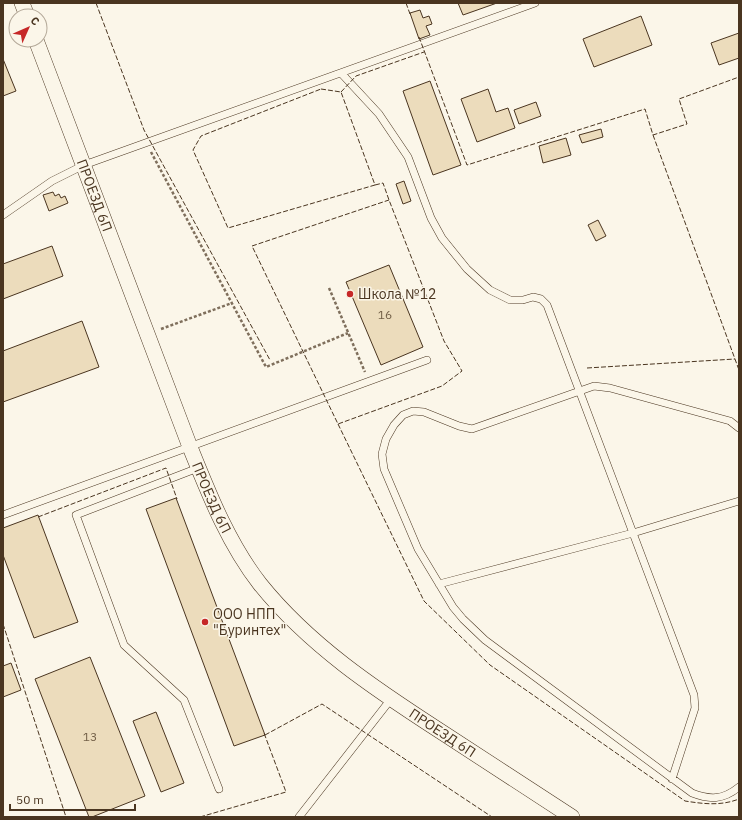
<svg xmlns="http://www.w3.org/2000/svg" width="742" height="820" font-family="'IBM Plex Sans',sans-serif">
<rect width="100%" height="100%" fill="#fbf6e9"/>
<path fill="#ecdcbc" stroke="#4a3520" d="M 458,3 L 497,3 L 463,15 Z
M 420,10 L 423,18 L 429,16 L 432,24 L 426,26 L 430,35 L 419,39 L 410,13 Z
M 641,16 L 652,45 L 594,67 L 583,39 Z
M 739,33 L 739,58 L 719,65 L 711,43 Z
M 3,59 L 16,91 L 3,96 Z
M 430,81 L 461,165 L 433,175 L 403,91 Z
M 488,89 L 496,112 L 508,108 L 515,128 L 477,142 L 461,99 Z
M 536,102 L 541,116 L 519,124 L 514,110 Z
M 601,129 L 603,137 L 582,143 L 579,135 Z
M 566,138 L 571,155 L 543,163 L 539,146 Z
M 404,181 L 411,201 L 403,204 L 396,184 Z
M 53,192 L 55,196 L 59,194 L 61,198 L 65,196 L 68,203 L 49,211 L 43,195 Z
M 598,220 L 606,236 L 596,241 L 588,225 Z
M 52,246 L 63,276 L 3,299 L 3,264 Z
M 389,265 L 423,347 L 381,365 L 346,282 Z
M 82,321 L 99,367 L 3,402 L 3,351 Z
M 176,498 L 265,735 L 234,746 L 146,509 Z
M 38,515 L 78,622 L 34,638 L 3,555 L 3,528 Z
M 90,657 L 145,796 L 92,817 L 89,817 L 35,679 Z
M 11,663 L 21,690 L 3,697 L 3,666 Z
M 156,712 L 184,783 L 161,792 L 133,721 Z"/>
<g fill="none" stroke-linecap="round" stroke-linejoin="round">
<g stroke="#4a3520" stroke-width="8">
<path id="service" d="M 341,73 L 379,114 L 408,157 L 431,218 L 442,238 L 467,269 L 490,290 L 510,300 L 523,300 L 533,297 L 541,299 L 547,305 L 694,695 L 695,708 L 672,779
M 3,215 L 52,181 L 84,165 L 535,3
M 739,428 L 730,421 L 610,388 L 594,386 L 472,429 L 459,426 L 424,412 L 413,411 L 403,415 L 394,425 L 386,439 L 382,454 L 384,469 L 418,549 L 453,607 L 463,619 L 485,640 L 692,793 C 710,800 723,800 739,787
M 198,468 L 76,515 L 124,645 L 184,700 L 219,789
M 3,515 L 427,360
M 439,584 L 633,533 L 739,501
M 299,817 L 391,699"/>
</g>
<g stroke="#4a3520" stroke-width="16">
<g id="minor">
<path d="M 22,3 L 27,16"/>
<path id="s1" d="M 36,40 L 190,447 C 209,494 228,543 260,584 C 309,645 375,689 440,731 C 484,760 528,788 572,817"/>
</g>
</g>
<path stroke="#7f6f5c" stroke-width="2.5" stroke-dasharray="3 2" stroke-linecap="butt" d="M 151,152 L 266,367 L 348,333
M 329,288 L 365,372
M 161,329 L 232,303"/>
<use href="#service" stroke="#fbf6e9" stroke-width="7"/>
<use href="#minor" stroke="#fbf6e9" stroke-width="15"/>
<path stroke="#4a3520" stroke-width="1" stroke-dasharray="5 2" stroke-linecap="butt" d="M 96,3 L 144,130 L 270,360
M 406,3 L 410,14
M 419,37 L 467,165 L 645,109 L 653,135 L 687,124 L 679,99 L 739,77
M 321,89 L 341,92 L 375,185 L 228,228 L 193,150 L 201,136 Z
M 341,92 L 356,76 L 424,52
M 653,135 L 739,370
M 375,185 L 383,183 L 389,200 L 444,341 L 462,371 L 442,386 L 338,424 L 252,246 L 389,200
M 587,368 L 735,359
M 338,424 L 424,601 L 490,665 L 685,801 C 704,804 721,806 739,799
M 38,517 L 166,468 L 177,499
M 3,624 L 66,817
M 265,735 L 322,704 L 492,817
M 200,817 L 286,792 L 264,733"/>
</g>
<g fill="#c62828" stroke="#fbf6e9" stroke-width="1.5">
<circle cx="350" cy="294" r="4"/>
<circle cx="205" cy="622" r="4"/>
</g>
<g text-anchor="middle" stroke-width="3" stroke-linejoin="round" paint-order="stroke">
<g font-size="12" fill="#725f47">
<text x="385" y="319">16</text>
<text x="90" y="741">13</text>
</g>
<g font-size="14" fill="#4a3520" stroke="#fbf6e9">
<text dy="5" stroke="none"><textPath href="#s1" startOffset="166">ПРОЕЗД 6П</textPath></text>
<text dy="5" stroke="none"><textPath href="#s1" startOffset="490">ПРОЕЗД 6П</textPath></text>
<text dy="5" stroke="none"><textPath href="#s1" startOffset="826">ПРОЕЗД 6П</textPath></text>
</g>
<g font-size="14" fill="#4a3520" stroke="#fbf6e9" text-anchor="start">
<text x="358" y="299">Школа №12</text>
<text x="213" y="619">ООО НПП<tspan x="213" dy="16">"Буринтех"</tspan></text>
</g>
</g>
<rect width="742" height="820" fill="none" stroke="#4a3520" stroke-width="8"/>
<g transform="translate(28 28) rotate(45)"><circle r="19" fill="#fbf6e9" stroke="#b4a999"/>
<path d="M0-3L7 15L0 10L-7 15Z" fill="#c62828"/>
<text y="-6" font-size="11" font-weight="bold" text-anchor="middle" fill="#4a3520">С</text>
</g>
<path d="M10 804v6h125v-6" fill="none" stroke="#4a3520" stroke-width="2"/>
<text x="16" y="804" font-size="12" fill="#4a3520" stroke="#fbf6e9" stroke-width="3" paint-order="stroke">50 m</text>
</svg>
